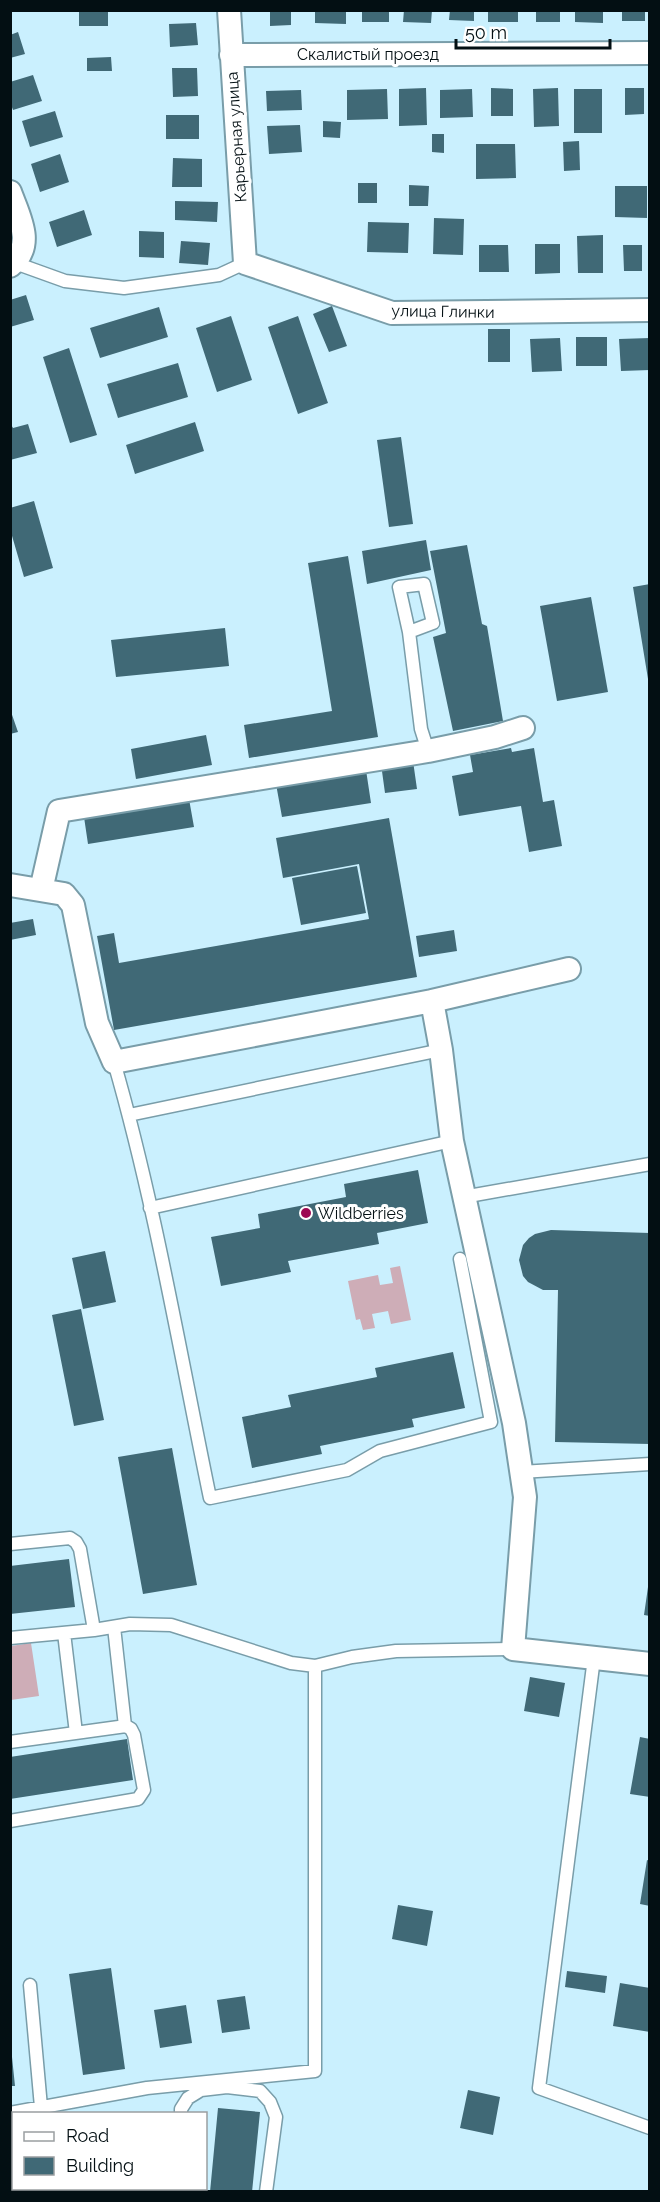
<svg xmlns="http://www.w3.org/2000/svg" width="660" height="2202" font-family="Raleway,sans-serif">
<rect width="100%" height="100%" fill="#caf0fe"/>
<path fill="#ceadb7" d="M 400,1266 L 411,1320 L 391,1324 L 388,1311 L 372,1314 L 375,1328 L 363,1330 L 360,1319 L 356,1320 L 348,1281 L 378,1275 L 380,1285 L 393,1283 L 390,1268 Z
M 31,1643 L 39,1696 L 11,1700 L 11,1646 Z"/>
<path fill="#406976" d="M 79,10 L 108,10 L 108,26 L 79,26 Z
M 270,10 L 291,10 L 291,25 L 270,26 Z
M 315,10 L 346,10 L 346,24 L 315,23 Z
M 362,10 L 389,10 L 389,22 L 362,22 Z
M 404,10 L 432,10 L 431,23 L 403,22 Z
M 450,10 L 474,10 L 474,21 L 449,20 Z
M 488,10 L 518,10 L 518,22 L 488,22 Z
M 536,10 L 560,10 L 560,22 L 536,22 Z
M 575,10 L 603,10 L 603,23 L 575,22 Z
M 622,10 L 645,10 L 645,21 L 622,21 Z
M 196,23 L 198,45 L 170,47 L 169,24 Z
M 18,32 L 25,54 L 10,58 L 10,35 Z
M 111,57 L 112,71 L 87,71 L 87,58 Z
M 172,68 L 197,68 L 198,96 L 173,97 Z
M 33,75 L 42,101 L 13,110 L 10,102 L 10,82 Z
M 426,88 L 427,125 L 399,126 L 399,89 Z
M 491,88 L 513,89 L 513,116 L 491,116 Z
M 558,88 L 559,126 L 534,127 L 533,89 Z
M 625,88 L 644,88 L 644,114 L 625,115 Z
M 387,89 L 388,119 L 347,120 L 347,90 Z
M 472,89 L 473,117 L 440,118 L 440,90 Z
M 574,89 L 602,89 L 602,133 L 574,133 Z
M 301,90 L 302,110 L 267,111 L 266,91 Z
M 55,111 L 63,137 L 30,147 L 22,121 Z
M 166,115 L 199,115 L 199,139 L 166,139 Z
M 323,121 L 341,122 L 340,138 L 323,137 Z
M 300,125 L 302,152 L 269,154 L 267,126 Z
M 432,134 L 444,134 L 444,153 L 432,152 Z
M 579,141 L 580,170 L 564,171 L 563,142 Z
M 476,144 L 515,144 L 516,178 L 476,179 Z
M 60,154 L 69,182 L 40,192 L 31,164 Z
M 173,158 L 202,159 L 202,187 L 172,187 Z
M 358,183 L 377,183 L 377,203 L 358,203 Z
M 409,185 L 429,186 L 428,206 L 409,206 Z
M 615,186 L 647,186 L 647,218 L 615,217 Z
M 175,201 L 218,202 L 217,222 L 175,220 Z
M 84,210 L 92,235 L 57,247 L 49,222 Z
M 434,218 L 464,219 L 463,255 L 433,254 Z
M 368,222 L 409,223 L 408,253 L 367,252 Z
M 139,231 L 164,232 L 164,258 L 139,257 Z
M 603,235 L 603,273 L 578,273 L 577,236 Z
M 181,241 L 210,243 L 208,265 L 179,263 Z
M 535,244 L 560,244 L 560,273 L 535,274 Z
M 479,245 L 508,245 L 509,272 L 479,272 Z
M 623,245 L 642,245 L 642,271 L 624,271 Z
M 26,295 L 34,320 L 10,327 L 10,300 Z
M 332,306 L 347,346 L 329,352 L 313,314 Z
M 159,307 L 168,337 L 100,358 L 90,328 Z
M 231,316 L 252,380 L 217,392 L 196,328 Z
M 298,316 L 328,403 L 298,414 L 268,327 Z
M 488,329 L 510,329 L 510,362 L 488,362 Z
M 576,337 L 607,337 L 607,366 L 576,366 Z
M 560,338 L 562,371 L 532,372 L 530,339 Z
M 650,338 L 650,370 L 621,371 L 619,339 Z
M 69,348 L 97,435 L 70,443 L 43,357 Z
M 178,363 L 188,397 L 118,418 L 107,384 Z
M 195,422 L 204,451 L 135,474 L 126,445 Z
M 10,423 L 13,428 L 28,424 L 37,453 L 10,460 Z
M 401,437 L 413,524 L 389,527 L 377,440 Z
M 34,501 L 53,568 L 24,577 L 10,529 L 10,508 Z
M 426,540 L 431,570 L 367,584 L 362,551 Z
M 467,545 L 482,624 L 487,626 L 503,721 L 453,731 L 433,637 L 446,633 L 430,551 Z
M 348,556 L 378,737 L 249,758 L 244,725 L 332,711 L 308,563 Z
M 650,584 L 650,679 L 648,679 L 633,587 Z
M 591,597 L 608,692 L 557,701 L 540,606 Z
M 225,628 L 229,666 L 116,677 L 111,640 Z
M 10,709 L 18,732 L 10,734 Z
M 206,735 L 212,765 L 136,779 L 131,749 Z
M 511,748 L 512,752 L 534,748 L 543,802 L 554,800 L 562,846 L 529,852 L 521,806 L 459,816 L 452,776 L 473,772 L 470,755 Z
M 413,761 L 417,789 L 385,793 L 381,764 Z
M 366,770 L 371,803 L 282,817 L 276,784 Z
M 189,799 L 194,827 L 88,844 L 84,817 Z
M 389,818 L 417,977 L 114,1030 L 97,936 L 114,933 L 119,963 L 369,919 L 359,864 L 283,878 L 276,838 Z
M 357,866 L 366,913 L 301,925 L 292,878 Z
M 33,919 L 36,935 L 10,940 L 10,923 Z
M 454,930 L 457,951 L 419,957 L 416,936 Z
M 418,1170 L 428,1223 L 377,1233 L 379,1244 L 288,1261 L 291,1272 L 221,1286 L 211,1237 L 260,1228 L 258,1214 L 346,1197 L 344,1184 Z
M 551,1230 L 650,1233 L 650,1444 L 555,1442 L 558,1290 L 543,1290 L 528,1282 L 523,1276 L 519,1260 L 523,1245 L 529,1238 L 535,1234 Z
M 105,1251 L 116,1302 L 83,1309 L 72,1258 Z
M 81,1309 L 104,1420 L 74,1426 L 52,1315 Z
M 453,1352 L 465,1408 L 412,1419 L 414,1427 L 320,1446 L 322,1454 L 252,1468 L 242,1417 L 291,1407 L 288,1395 L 377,1377 L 375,1368 Z
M 172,1448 L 197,1585 L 143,1594 L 118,1457 Z
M 69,1559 L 75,1607 L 10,1614 L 10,1566 Z
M 648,1587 L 650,1587 L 650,1616 L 644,1615 Z
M 530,1677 L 565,1683 L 559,1717 L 524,1711 Z
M 640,1737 L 650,1739 L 650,1797 L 630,1794 Z
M 127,1739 L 133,1780 L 10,1799 L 10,1757 Z
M 647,1860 L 650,1861 L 650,1906 L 640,1904 Z
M 398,1905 L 433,1911 L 427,1946 L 392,1939 Z
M 111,1968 L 125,2069 L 83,2075 L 69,1974 Z
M 567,1971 L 607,1976 L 605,1993 L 565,1987 Z
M 620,1983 L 650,1988 L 650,2032 L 613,2026 Z
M 245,1996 L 250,2029 L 222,2033 L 217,2000 Z
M 186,2005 L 192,2043 L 160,2048 L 154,2010 Z
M 12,2057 L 15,2086 L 10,2086 L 10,2058 Z
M 468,2090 L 500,2097 L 493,2135 L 460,2128 Z
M 218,2108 L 260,2112 L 252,2192 L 210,2192 Z"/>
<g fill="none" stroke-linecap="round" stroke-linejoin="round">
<g stroke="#799da9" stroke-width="15">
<path id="lane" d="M 15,263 L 65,281 L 124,288 L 219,275 L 245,263
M 409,632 L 399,587 L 424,584 L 433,623 L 409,632 L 421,729 L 428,751
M 114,1062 C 155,1204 180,1353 210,1498 L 347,1470 L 380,1451 L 491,1422 L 460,1259
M 129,1115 L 441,1050
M 463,1197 L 650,1164
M 150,1208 L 452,1141
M 521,1472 L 650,1464
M 10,1544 L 70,1538 L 76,1542 L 80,1549 L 94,1630
M 114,1627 L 125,1726
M 64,1633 L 76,1733
M 10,1638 L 94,1630 L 130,1624 L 171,1625 L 291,1663 L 315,1666 L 352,1657 L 396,1651 L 513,1649
M 594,1658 L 539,2088 L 650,2128
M 10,1742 L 126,1726 L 131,1729 L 134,1735 L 144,1790 L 138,1799 L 10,1821
M 30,1985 L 41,2107
M 10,2113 L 147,2088 L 315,2071 L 315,1666
M 181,2114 L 181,2109 L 188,2098 L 201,2090 L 227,2087 L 260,2091 L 270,2102 L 276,2117 L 266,2192
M 176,2192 L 176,2188"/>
</g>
<g stroke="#799da9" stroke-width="26">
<path id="street" d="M 229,10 L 245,263 L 392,313 L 650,310
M 231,55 L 650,53
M 10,192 C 19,217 36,245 10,266
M 10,885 L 64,894 L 73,905 L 97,1023 L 114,1062 L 432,1001 L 441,1050 L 452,1141 L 514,1423 L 525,1497 L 513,1649 L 650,1664
M 41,890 L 59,811 L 428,751 L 495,737 L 523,728
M 432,1001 L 569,969"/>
</g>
<use href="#lane" stroke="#fff" stroke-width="12"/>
<use href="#street" stroke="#fff" stroke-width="22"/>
</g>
<circle fill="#9d0853" stroke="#fff" stroke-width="2" cx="306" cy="1213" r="6"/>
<g text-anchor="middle" stroke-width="6" stroke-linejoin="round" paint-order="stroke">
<g font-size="16" fill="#030f13" stroke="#fff">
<text x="368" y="60">Скалистый проезд</text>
<text transform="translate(236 137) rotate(-94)" y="6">Карьерная улица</text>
<text transform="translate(443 311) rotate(1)" y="6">улица Глинки</text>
</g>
<g font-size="16" fill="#030f13" stroke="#fff" text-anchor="start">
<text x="318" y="1219">Wildberries</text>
</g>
</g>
<rect width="660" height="2202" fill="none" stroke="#030f13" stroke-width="24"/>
<rect x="12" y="2112" width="195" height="78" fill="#ffffff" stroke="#9a9fa1" stroke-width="1.5"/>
<rect x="24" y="2132" width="30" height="9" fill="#ffffff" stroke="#9a9fa1" stroke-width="1.5"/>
<text x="66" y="2142" font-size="18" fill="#030f13">Road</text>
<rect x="24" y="2157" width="30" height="18" fill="#406976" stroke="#9a9fa1" stroke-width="1.5"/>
<text x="66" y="2172" font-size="18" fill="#030f13">Building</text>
<path d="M456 39v9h154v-9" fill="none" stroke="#030f13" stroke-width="3"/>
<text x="465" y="39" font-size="18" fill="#030f13" stroke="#ffffff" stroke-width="4.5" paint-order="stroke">50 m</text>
</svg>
